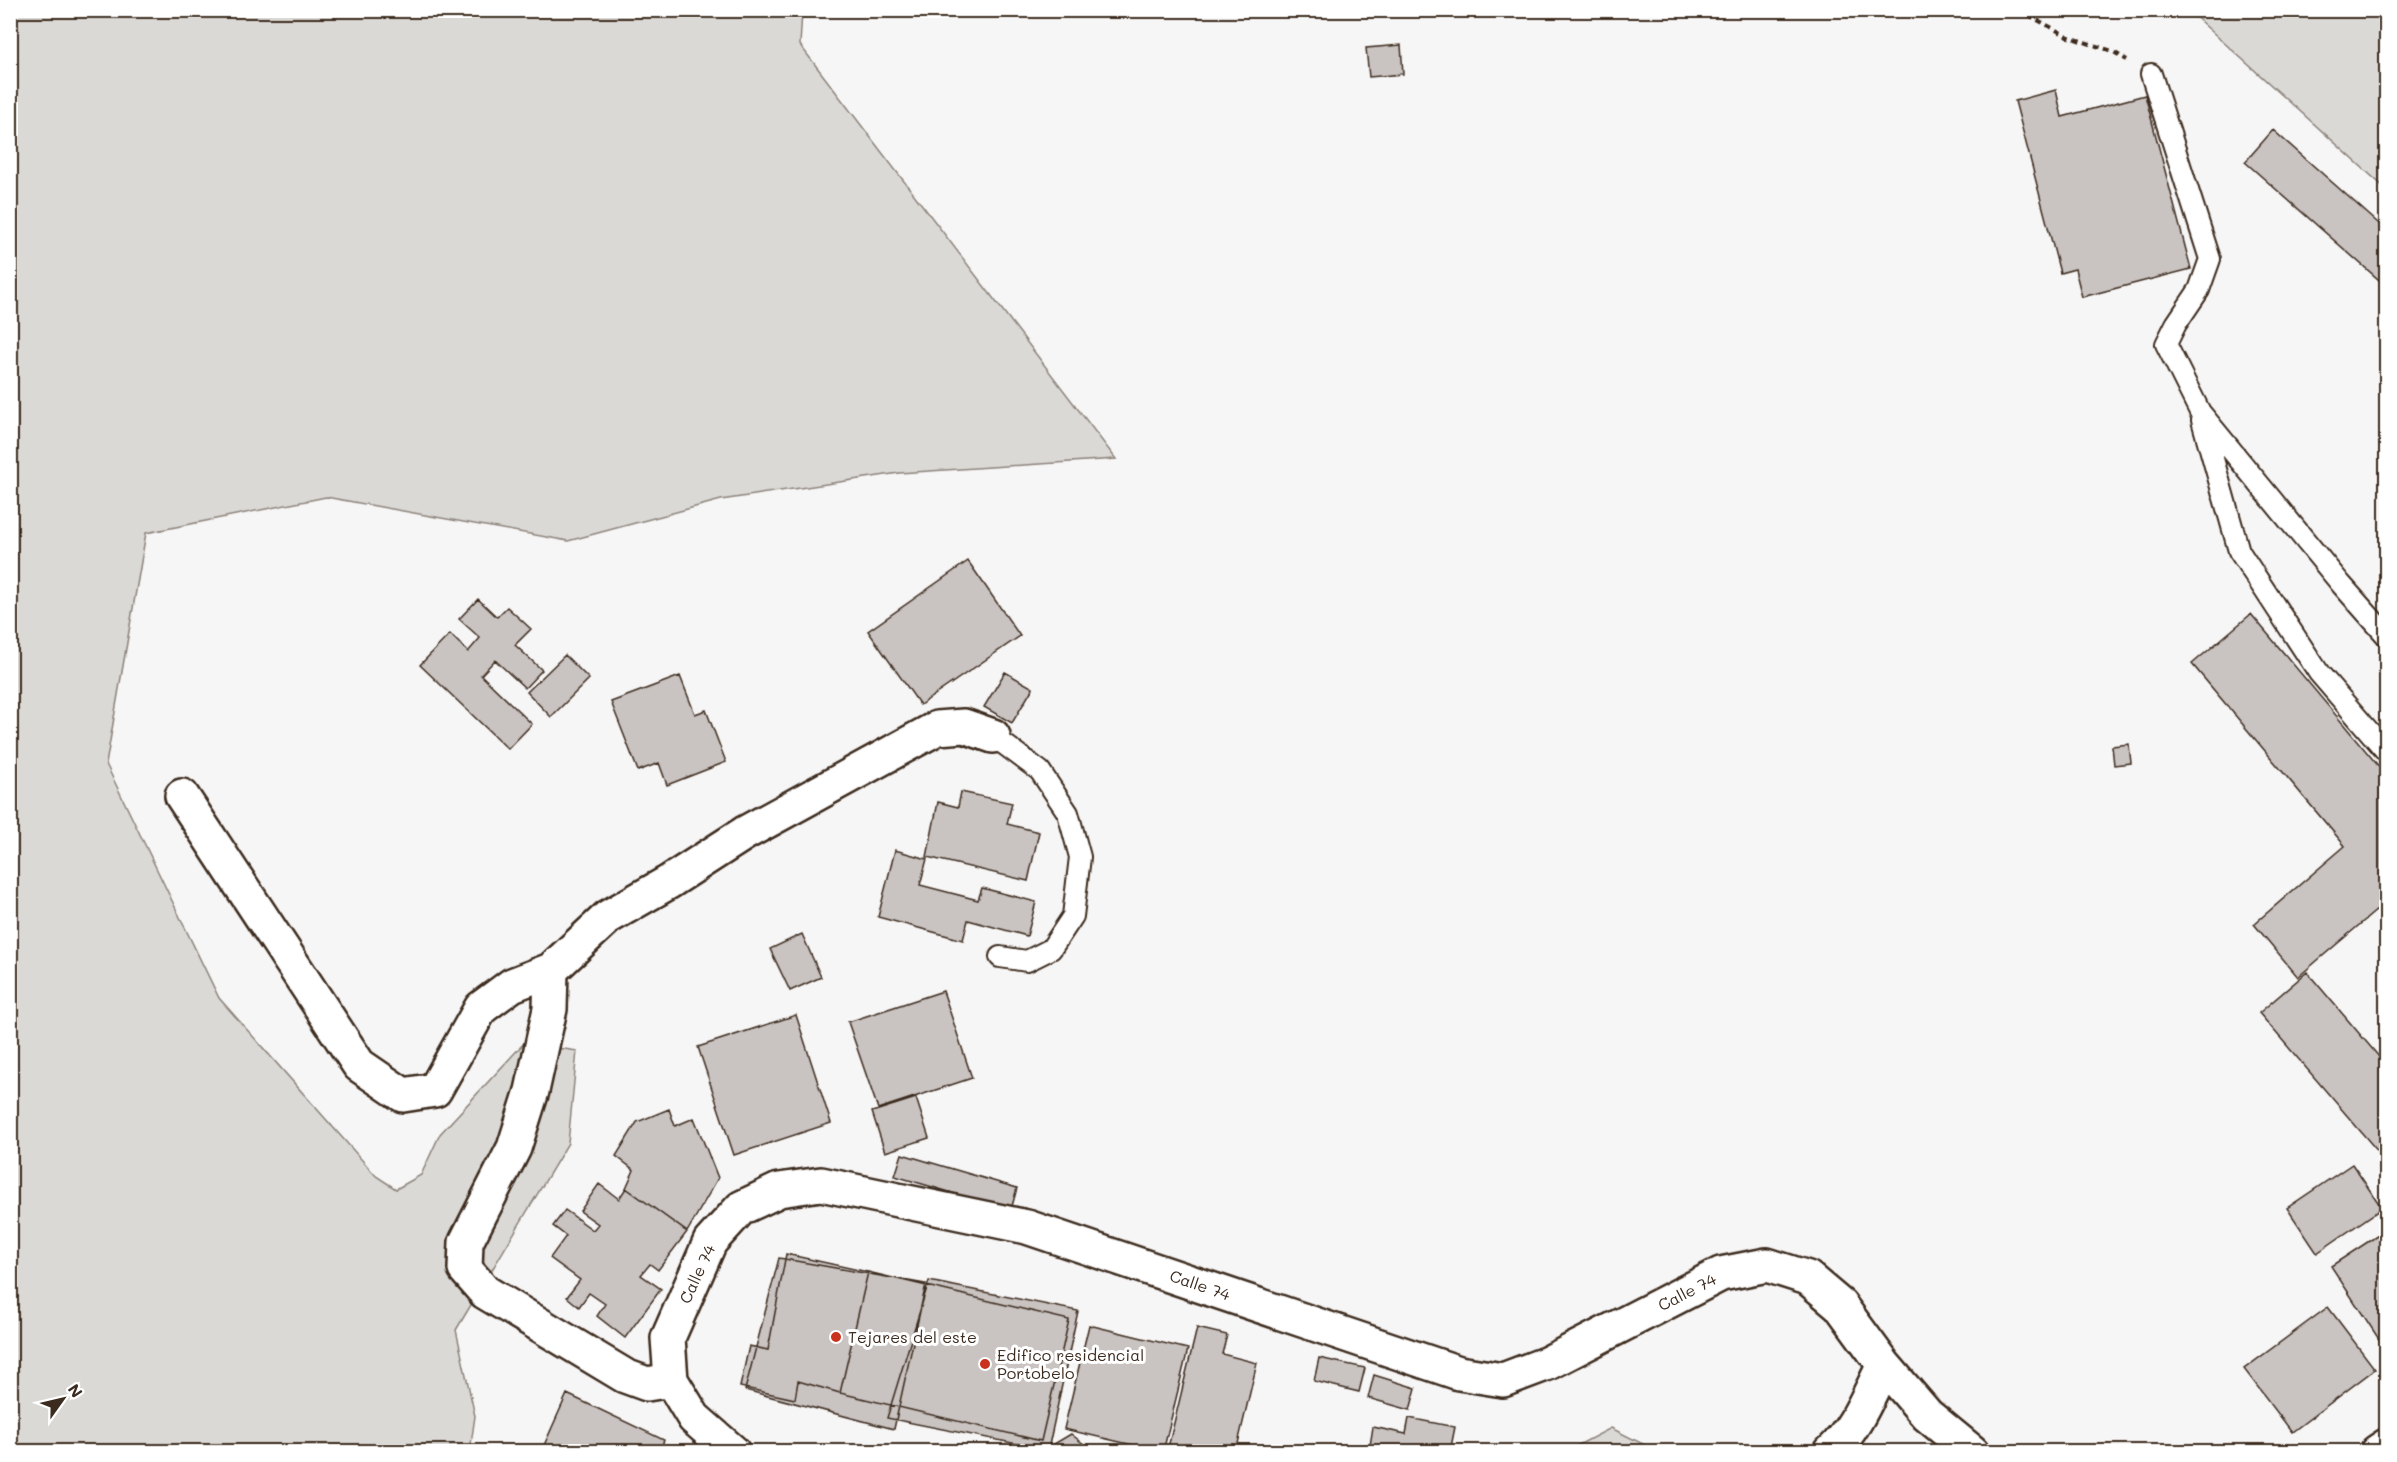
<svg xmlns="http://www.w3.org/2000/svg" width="2397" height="1462" font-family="Mali,sans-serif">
<rect width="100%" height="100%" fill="#f7f6f6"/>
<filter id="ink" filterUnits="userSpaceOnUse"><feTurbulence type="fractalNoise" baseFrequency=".0167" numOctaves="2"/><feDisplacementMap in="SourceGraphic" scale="12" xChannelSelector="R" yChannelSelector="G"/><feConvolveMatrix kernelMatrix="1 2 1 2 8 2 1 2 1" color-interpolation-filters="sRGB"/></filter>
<g filter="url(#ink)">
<path fill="#dbd9d6" stroke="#8b827a" stroke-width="1.5" d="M 10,11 L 802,11 L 800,45 L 1116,459 L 899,473 L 721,500 L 568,541 L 326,497 L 146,533 L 106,764 L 219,998 L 376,1176 L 396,1189 L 421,1175 L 440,1134 L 524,1043 L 577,1051 L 568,1143 L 456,1330 L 475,1416 L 470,1451 L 11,1451 Z
M 2189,11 L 2386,11 L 2386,189 Z
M 1611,1428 L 1655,1450 L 1656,1451 L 1567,1451 Z"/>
<path fill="#c9c3c1" stroke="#3b2a1e" stroke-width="1.5" d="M 1401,45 L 1403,74 L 1369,77 L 1366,48 Z
M 2056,90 L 2062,117 L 2145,95 L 2191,269 L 2082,297 L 2075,269 L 2060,273 L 2015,101 Z
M 2273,130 L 2386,230 L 2386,286 L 2245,162 Z
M 968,561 L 1020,636 L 920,705 L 868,631 Z
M 478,599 L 497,617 L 507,607 L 531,629 L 515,645 L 542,670 L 525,688 L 495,660 L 481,675 L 532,724 L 508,749 L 420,665 L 450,634 L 468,652 L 480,638 L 459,619 Z
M 2251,614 L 2386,775 L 2386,906 L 2384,904 L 2298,977 L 2254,924 L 2345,846 L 2192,664 Z
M 565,655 L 589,679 L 551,717 L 527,692 Z
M 1005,672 L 1033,688 L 1012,723 L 984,707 Z
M 680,676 L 695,714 L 706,710 L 726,762 L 667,785 L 659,763 L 638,771 L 611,702 Z
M 2129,744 L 2131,763 L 2114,765 L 2112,746 Z
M 961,792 L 1012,803 L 1007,824 L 1039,832 L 1028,881 L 927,857 L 938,802 L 958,807 Z
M 895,850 L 927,859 L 920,885 L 978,900 L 982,888 L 1036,902 L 1027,936 L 968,920 L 963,940 L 878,917 Z
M 802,934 L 821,977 L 790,991 L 770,949 Z
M 2307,972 L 2386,1065 L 2386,1161 L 2259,1013 Z
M 943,991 L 972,1078 L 878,1109 L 848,1022 Z
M 796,1015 L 831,1123 L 734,1155 L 698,1047 Z
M 916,1098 L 929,1138 L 885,1152 L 872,1112 Z
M 669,1109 L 675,1126 L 694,1118 L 718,1178 L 687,1232 L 626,1188 L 634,1170 L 616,1156 L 637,1122 Z
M 902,1154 L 1017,1188 L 1011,1210 L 895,1176 Z
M 2352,1164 L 2382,1208 L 2317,1253 L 2287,1208 Z
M 599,1184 L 619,1199 L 626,1188 L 687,1232 L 658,1270 L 650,1264 L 641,1275 L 661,1289 L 625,1338 L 597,1316 L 605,1304 L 589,1293 L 579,1307 L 567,1297 L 580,1280 L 550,1258 L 566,1236 L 553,1226 L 565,1210 L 593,1230 L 598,1224 L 580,1211 Z
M 2386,1230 L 2386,1350 L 2331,1266 Z
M 786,1254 L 868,1272 L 840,1393 L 798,1381 L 795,1399 L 740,1387 L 749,1346 L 768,1350 Z
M 779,1258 L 926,1284 L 894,1429 L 745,1390 Z
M 868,1272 L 1069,1320 L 1041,1441 L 840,1393 Z
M 929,1281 L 1078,1311 L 1048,1450 L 887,1418 Z
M 2328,1307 L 2375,1369 L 2292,1432 L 2244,1369 Z
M 1089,1325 L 1188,1349 L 1163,1452 L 1064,1429 Z
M 1197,1328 L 1227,1335 L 1222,1354 L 1257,1363 L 1236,1452 L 1167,1452 Z
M 1319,1358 L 1365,1368 L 1359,1392 L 1314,1381 Z
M 1374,1375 L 1416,1388 L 1410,1410 L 1368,1398 Z
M 567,1394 L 664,1440 L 659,1452 L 541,1452 Z
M 1409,1418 L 1455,1427 L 1450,1452 L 1369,1452 L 1373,1427 L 1406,1434 Z
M 1071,1434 L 1094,1452 L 1058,1452 L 1054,1444 Z"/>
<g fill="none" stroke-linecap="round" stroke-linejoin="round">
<g stroke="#3b2a1e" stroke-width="24">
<path id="service" d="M 2151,74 L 2210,259 L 2199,290 L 2176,324 L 2166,344 L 2200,412 L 2341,584 L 2386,635
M 2202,420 L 2239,551 L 2319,673 L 2386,751
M 993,736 L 1040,771 L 1068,813 L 1080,857 L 1073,916 L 1051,949 L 1027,961 L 1000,957"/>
</g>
<g stroke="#3b2a1e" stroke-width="38">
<path id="minor" d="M 182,796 L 359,1065 L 403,1095 L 435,1090 L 481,1008 L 512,985 L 551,970
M 671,1380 L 647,1384 L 625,1376 L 485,1292 L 465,1269 L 466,1242 L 514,1148 L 532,1091 L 550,1009 L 551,970 L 608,917 L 669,882 L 745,833 L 937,728 L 964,726 L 993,736
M 733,1452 L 694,1418 L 671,1380 L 668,1338 L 710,1242 L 741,1208 L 779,1190 L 821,1184 L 1027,1227 L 1459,1373 L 1503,1380 L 1548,1363 L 1721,1274 L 1767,1265 L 1808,1278 L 1840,1305 L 1884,1365 L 1927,1415 L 1972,1452
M 1831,1452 C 1856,1429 1869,1394 1884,1365"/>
</g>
<g stroke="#3b2a1e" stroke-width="38">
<path id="primary" d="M 2377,1452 L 2386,1446"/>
</g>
<path stroke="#3b2a1e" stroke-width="4" stroke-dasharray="6 4.5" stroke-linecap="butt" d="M 2019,10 L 2069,37 L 2112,51 L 2127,60"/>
<use href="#service" stroke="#fff" stroke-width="20"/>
<use href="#minor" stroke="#fff" stroke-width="33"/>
<use href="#primary" stroke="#fff" stroke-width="33"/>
</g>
</g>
<g fill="#c8321e" stroke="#fff" stroke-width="2">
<circle cx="836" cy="1337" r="6"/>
<circle cx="985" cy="1364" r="6"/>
</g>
<g text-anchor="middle" stroke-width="6" stroke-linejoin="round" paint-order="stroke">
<g font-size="16" fill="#3b2a1e" stroke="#fff">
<text transform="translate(697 1274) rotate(-65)" y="6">Calle 74</text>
<text transform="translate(1200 1285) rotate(19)" y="6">Calle 74</text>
<text transform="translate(1687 1292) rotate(-27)" y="6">Calle 74</text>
</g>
<g font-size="16" fill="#3b2a1e" stroke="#fff" text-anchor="start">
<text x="848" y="1343">Tejares del este</text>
<text x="997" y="1361">Edifico residencial<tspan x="997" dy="18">Portobelo</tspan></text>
</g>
</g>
<rect width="2397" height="1462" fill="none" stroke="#fff" stroke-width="36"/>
<rect x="18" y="18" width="2361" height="1426" fill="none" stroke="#3b2a1e" stroke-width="2" filter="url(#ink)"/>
<g transform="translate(63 1399) rotate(56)" stroke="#ffffff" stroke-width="4.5" paint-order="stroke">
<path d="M0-4.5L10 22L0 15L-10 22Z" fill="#3b2a1e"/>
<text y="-9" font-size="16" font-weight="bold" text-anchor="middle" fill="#3b2a1e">N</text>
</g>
</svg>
